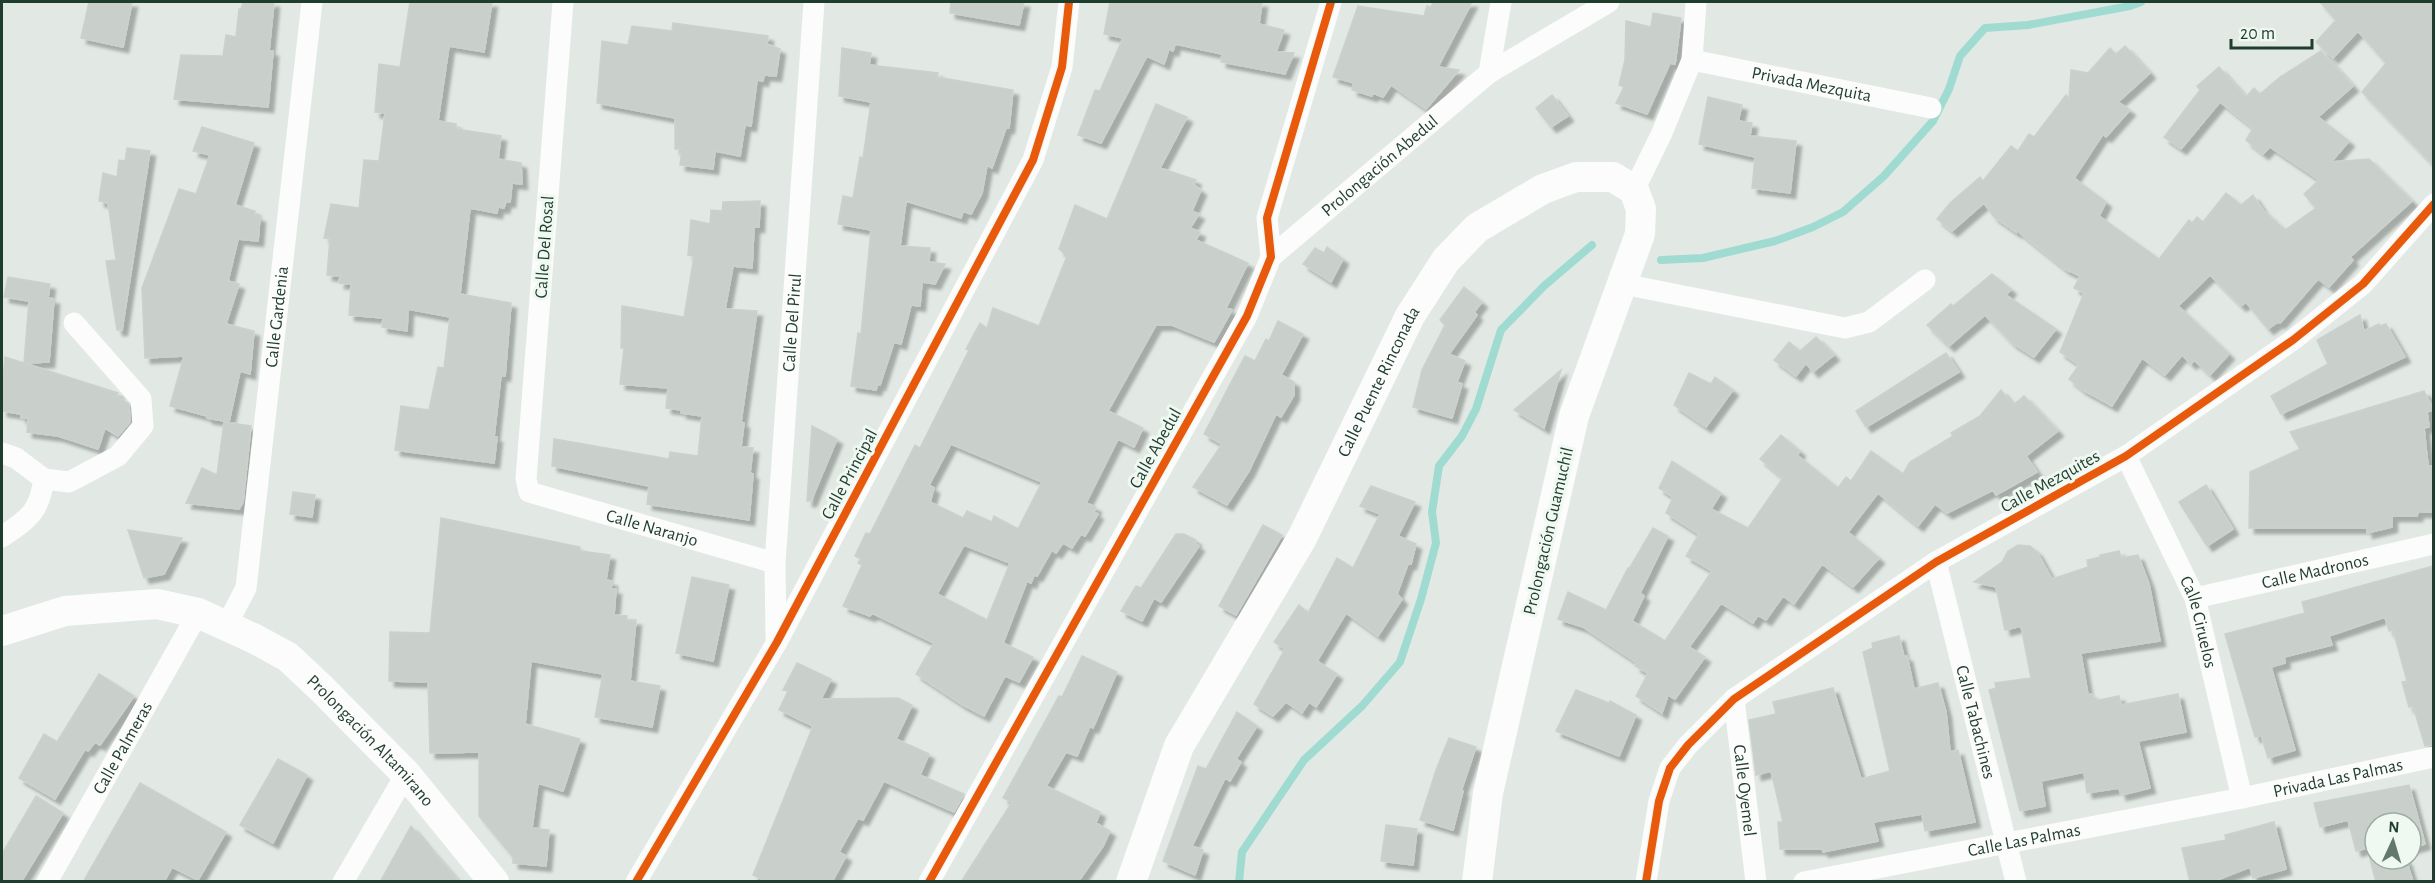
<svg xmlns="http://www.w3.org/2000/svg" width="2435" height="883" font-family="'Alegreya Sans',sans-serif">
<defs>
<filter id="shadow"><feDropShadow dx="5.5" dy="5.5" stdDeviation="1.5" flood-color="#0004"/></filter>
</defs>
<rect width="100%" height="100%" fill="#e2e9e4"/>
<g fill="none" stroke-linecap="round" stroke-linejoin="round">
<path stroke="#a0dbd2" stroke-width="8" d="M 1661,260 L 1703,258 L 1775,241 L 1813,227 L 1843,212 L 1884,176 L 1933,121 L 1949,89 L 1960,56 L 1985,28 L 2028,25 L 2130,6 L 2141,2
M 1239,882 L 1242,852 L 1304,760 L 1362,706 L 1400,662 L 1421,599 L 1436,543 L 1432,512 L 1439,466 L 1462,436 L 1476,409 L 1501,330 L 1544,286 L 1592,245"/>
</g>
<path fill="#c9d0cc" stroke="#cbd2cd" stroke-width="1.5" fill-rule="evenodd" filter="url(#shadow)" d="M 89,2 L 132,2 L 123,47 L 81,38 Z
M 243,2 L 274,2 L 269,51 L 273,51 L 268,107 L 174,99 L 181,55 L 223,56 L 226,35 L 236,37 L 239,9 L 241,9 Z
M 410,2 L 492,2 L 484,52 L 449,46 L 438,121 L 456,124 L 456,129 L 501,136 L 498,159 L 521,163 L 522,184 L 512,183 L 510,202 L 506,201 L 504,208 L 498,207 L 497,213 L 470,208 L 460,294 L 511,303 L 505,376 L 501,375 L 494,437 L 497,437 L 494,463 L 395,450 L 401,406 L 429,410 L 438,367 L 444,368 L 450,317 L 408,309 L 407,331 L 382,327 L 383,318 L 349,315 L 351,284 L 339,283 L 340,276 L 327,275 L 330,239 L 324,238 L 331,204 L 359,208 L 364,160 L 379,161 L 385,113 L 375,112 L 379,64 L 400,67 Z
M 951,2 L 1024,2 L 1019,25 L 950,13 Z
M 1110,2 L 1262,2 L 1259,24 L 1284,30 L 1276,52 L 1294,53 L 1285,74 L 1221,62 L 1222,54 L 1175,44 L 1173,51 L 1169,49 L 1164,64 L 1147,56 L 1101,143 L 1078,135 L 1095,90 L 1100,91 L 1123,38 L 1104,34 Z
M 1433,2 L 1472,2 L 1438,67 L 1459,70 L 1426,109 L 1391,85 L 1383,97 L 1373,93 L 1372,96 L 1352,90 L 1354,83 L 1333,77 L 1358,6 L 1424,16 L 1427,6 L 1431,7 Z
M 2320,2 L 2433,2 L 2433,165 L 2362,92 L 2386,63 L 2358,31 L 2333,58 L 2316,42 L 2336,20 Z
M 1653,13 L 1681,18 L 1675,64 L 1670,63 L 1647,114 L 1616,103 L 1624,87 L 1619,85 L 1625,60 L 1626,21 L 1651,27 Z
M 673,23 L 768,36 L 767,44 L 780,49 L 776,76 L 764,75 L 763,81 L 757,80 L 751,126 L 745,125 L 740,156 L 715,151 L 713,169 L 680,165 L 682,149 L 675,149 L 675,118 L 597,103 L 602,41 L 628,45 L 632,26 L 672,31 Z
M 2125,46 L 2150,73 L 2118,102 L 2130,110 L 2106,137 L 2103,134 L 2074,178 L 2106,202 L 2099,216 L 2159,259 L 2189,220 L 2192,223 L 2197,217 L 2203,222 L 2226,193 L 2241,205 L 2253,195 L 2263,210 L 2285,230 L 2316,208 L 2304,194 L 2319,180 L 2270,147 L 2263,154 L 2246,140 L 2253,128 L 2220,102 L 2181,149 L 2164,137 L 2200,90 L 2197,86 L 2219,67 L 2246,97 L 2254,88 L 2260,94 L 2280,77 L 2321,51 L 2353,86 L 2318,117 L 2349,141 L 2331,162 L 2369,159 L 2412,201 L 2350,257 L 2353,260 L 2329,287 L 2318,279 L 2280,323 L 2278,322 L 2268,329 L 2246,302 L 2241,306 L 2210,275 L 2178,306 L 2229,354 L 2210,375 L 2194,360 L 2191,364 L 2182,355 L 2165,375 L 2142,358 L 2112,406 L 2083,390 L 2069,379 L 2079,365 L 2060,352 L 2084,293 L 2074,288 L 2080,276 L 2065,269 L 2016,230 L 2016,232 L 1994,217 L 1984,203 L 1952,231 L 1937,219 L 1950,203 L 1980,177 L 1983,181 L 2011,146 L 2018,151 L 2029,134 L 2034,137 L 2066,95 L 2069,99 L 2071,70 L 2088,73 L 2110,48 L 2116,54 Z
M 842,48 L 871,53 L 869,65 L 938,73 L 937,77 L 1013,90 L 1009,128 L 1006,128 L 992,168 L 987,165 L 982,193 L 971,214 L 963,211 L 961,218 L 906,201 L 900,246 L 930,248 L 929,262 L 945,264 L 935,284 L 922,282 L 920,306 L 911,305 L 901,344 L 894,342 L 880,385 L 878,384 L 876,390 L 851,386 L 858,333 L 861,334 L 871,230 L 838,224 L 843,196 L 853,198 L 860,157 L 863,158 L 871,102 L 839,96 Z
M 1552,95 L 1568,116 L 1551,127 L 1536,108 Z
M 1708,97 L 1742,105 L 1738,121 L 1752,123 L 1750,136 L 1796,141 L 1790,193 L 1752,188 L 1755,157 L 1699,144 Z
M 1156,104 L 1187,117 L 1160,168 L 1196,180 L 1193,184 L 1201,190 L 1192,211 L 1199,214 L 1190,228 L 1200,232 L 1196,240 L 1248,263 L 1226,308 L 1232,310 L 1214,342 L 1172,325 L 1156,325 L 1108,411 L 1143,428 L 1134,447 L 1118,439 L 1086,503 L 1096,507 L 1094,512 L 1098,514 L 1085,536 L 1081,534 L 1072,548 L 1063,543 L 1056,553 L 1052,550 L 1037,576 L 1034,575 L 1031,583 L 1027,581 L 1003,643 L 1033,657 L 1019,682 L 1005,676 L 984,716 L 963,705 L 916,674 L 934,643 L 872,613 L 870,616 L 843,606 L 862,565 L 858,563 L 861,559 L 855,556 L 866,533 L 870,534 L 915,445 L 920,448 L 969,350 L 966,349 L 980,323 L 987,328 L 993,308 L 1039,326 L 1067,256 L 1059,249 L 1075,205 L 1107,219 ZM 951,444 L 1042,482 L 1018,529 L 994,516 L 992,522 L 967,511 L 963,518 L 930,502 L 934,488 L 929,485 ZM 964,545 L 1010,563 L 987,620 L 937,594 Z
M 202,127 L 254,143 L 235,205 L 255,211 L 254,215 L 260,217 L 258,241 L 238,239 L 228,281 L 239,284 L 226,324 L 254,331 L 250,374 L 240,371 L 229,422 L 207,418 L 207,416 L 170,406 L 184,356 L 145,358 L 142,288 L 179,189 L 196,194 L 210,155 L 193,151 Z
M 127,148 L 150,151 L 122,330 L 117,330 L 106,261 L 116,260 L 108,203 L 99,201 L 103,173 L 117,177 L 119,160 L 125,161 Z
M 760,201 L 759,227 L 754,227 L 752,268 L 733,266 L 725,309 L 757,311 L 741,422 L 744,423 L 741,447 L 753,448 L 750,473 L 753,474 L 749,520 L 647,504 L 649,486 L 552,466 L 554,439 L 669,459 L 670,452 L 698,456 L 702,416 L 681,413 L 682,410 L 666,408 L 668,388 L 620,384 L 624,348 L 621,348 L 622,306 L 684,317 L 694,256 L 688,255 L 691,220 L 710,224 L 711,210 L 722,211 L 723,202 Z
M 1327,247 L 1343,259 L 1331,282 L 1303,264 L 1315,248 L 1324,253 Z
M 1992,274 L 2011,289 L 2006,295 L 2056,329 L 2034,357 L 2012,343 L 1985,315 L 1949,346 L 1927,325 L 1951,304 L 1953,306 Z
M 8,277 L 50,284 L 48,298 L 54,299 L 49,362 L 24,363 L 29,301 L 4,297 Z
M 1464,287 L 1482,302 L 1474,312 L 1477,315 L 1449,354 L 1465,361 L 1457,382 L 1462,384 L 1452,418 L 1413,407 L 1422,370 L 1445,325 L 1440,320 Z
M 2360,315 L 2364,331 L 2379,324 L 2380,326 L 2386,324 L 2405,357 L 2281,414 L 2271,396 L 2328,364 L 2317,340 Z
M 1278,321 L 1303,334 L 1281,375 L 1294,382 L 1294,395 L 1281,417 L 1276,414 L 1249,471 L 1227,505 L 1193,487 L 1222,444 L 1204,434 L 1245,356 L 1255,361 L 1266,339 L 1269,341 Z
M 1816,337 L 1834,355 L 1813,372 L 1806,363 L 1796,376 L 1774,360 L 1789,342 L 1800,351 Z
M 1946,353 L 1959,372 L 1866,427 L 1856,411 Z
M 5,357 L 118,393 L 116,396 L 129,404 L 130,422 L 118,436 L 105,428 L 98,449 L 58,436 L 27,432 L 28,418 L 21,418 L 21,414 L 2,411 L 2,386 Z
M 1561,370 L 1544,428 L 1514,410 Z
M 1689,373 L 1711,384 L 1715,377 L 1733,390 L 1706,427 L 1674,405 Z
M 2001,390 L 2013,405 L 2024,396 L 2058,431 L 2026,456 L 2037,472 L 1996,495 L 1993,490 L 1947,513 L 1935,504 L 1918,526 L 1878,493 L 1848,532 L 1879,558 L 1853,587 L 1822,564 L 1794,604 L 1783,596 L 1766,620 L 1758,615 L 1753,623 L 1721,603 L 1689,647 L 1705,657 L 1675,699 L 1668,695 L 1662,713 L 1636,696 L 1648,673 L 1635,666 L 1637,663 L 1583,627 L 1558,619 L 1568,592 L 1606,610 L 1628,568 L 1629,569 L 1653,528 L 1668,536 L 1640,593 L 1644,596 L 1632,621 L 1665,641 L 1712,571 L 1686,556 L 1699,534 L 1666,513 L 1673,497 L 1659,488 L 1672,461 L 1721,493 L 1711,509 L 1748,528 L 1783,478 L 1760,459 L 1781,435 L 1800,451 L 1797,455 L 1838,488 L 1846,477 L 1851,481 L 1871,451 L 1903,474 L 1910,462 L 1953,436 L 1951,433 L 1980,416 Z
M 2424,391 L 2433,408 L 2433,410 L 2427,412 L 2429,427 L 2424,428 L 2428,466 L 2433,466 L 2433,512 L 2418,512 L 2417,516 L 2392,516 L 2392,527 L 2367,533 L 2367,528 L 2249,528 L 2250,472 L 2300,449 L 2290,432 Z
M 224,422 L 251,426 L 243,502 L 239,509 L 186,503 L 202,468 L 217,475 Z
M 812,426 L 837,439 L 811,501 L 807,501 Z
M 2206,485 L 2233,529 L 2207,546 L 2179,502 Z
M 1371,486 L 1415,502 L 1398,536 L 1416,544 L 1411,564 L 1408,564 L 1397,594 L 1402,599 L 1378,636 L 1346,613 L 1317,661 L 1337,674 L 1316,707 L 1309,702 L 1302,713 L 1286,702 L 1273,716 L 1254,704 L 1285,649 L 1274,642 L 1299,605 L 1308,613 L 1337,558 L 1353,568 L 1380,514 L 1360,506 Z
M 293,492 L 315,495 L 312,517 L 290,514 Z
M 441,518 L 580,547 L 580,551 L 610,555 L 606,580 L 612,581 L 611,589 L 616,589 L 614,615 L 627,616 L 626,620 L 636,620 L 630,681 L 660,686 L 652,727 L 595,717 L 603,674 L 531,661 L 525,724 L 580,739 L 563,791 L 538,783 L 532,828 L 549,830 L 546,866 L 513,863 L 513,857 L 479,816 L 479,752 L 430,753 L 428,682 L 389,681 L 390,632 L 430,633 Z
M 1263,525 L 1282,535 L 1236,615 L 1219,606 Z
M 128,530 L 182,538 L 164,574 L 144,578 Z
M 1176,534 L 1184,534 L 1196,540 L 1194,543 L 1199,546 L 1161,602 L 1154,598 L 1142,621 L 1121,611 L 1136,586 L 1141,588 Z
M 2018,545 L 2030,546 L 2037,552 L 2052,579 L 2088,567 L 2087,560 L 2100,557 L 2100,555 L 2119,551 L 2121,558 L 2138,555 L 2149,584 L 2160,641 L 2081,653 L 2081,655 L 2088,695 L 2092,694 L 2094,701 L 2119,696 L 2121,705 L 2178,694 L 2186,732 L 2138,741 L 2150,788 L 2121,795 L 2119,788 L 2087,793 L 2084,772 L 2041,781 L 2045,806 L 2020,811 L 1989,690 L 1996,688 L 1995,683 L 2031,678 L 2021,626 L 2005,630 L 1996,587 L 1974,582 L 2002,562 L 2008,551 Z
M 2433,566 L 2433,745 L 2425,746 L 2413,706 L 2409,707 L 2402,682 L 2407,681 L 2393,630 L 2389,631 L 2385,617 L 2329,636 L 2332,645 L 2284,657 L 2285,663 L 2271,667 L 2295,750 L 2268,758 L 2261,735 L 2255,737 L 2225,634 L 2305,613 L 2302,602 Z
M 692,577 L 729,585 L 713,661 L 676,653 Z
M 1899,636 L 1904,657 L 1907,656 L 1914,689 L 1938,683 L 1946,712 L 1950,752 L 1958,750 L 1975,822 L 1925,831 L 1922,814 L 1873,822 L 1878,841 L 1823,852 L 1822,849 L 1780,849 L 1778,822 L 1783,822 L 1771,771 L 1756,775 L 1749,720 L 1776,714 L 1773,702 L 1833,688 L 1861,779 L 1890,771 L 1863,652 L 1873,648 L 1872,643 Z
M 1082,656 L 1117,672 L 1093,728 L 1090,726 L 1077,756 L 1066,752 L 1046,786 L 1100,812 L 1096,823 L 1110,831 L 1103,846 L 1078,882 L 961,882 L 1012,802 L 1003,798 L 1059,696 L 1062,697 Z
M 797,663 L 831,679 L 821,699 L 898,698 L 912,705 L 896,739 L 929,754 L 920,775 L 964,794 L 954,812 L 884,781 L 863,820 L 858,818 L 839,852 L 846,856 L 832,882 L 769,882 L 753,875 L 813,726 L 779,710 L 788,691 L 783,690 Z
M 99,674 L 134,696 L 100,745 L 95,742 L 88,751 L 85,749 L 55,799 L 19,778 L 44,734 L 57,742 Z
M 1576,690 L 1609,703 L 1610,701 L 1636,715 L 1619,756 L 1556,731 Z
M 1237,712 L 1257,726 L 1236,759 L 1241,762 L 1230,781 L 1225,778 L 1192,846 L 1203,850 L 1195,875 L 1163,861 L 1198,766 L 1206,769 Z
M 1449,738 L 1476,747 L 1461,791 L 1463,791 L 1453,830 L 1420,820 L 1436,770 Z
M 278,759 L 307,775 L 273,843 L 240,825 Z
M 140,783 L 226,832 L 198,880 L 172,867 L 164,882 L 83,882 Z
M 2409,785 L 2425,844 L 2411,848 L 2411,823 L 2375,823 L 2375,859 L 2406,859 L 2413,882 L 2376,882 L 2367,848 L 2356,851 L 2348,820 L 2320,827 L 2314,803 Z
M 36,796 L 63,813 L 21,882 L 2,882 L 2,854 Z
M 2274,822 L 2286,869 L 2253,878 L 2250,867 L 2212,882 L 2190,882 L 2182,848 L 2226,840 L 2225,835 Z
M 1386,825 L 1417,829 L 1413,865 L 1381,861 Z
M 411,826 L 430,849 L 459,882 L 380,882 Z"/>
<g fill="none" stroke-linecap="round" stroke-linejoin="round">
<g stroke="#fbfcfb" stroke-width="21">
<path id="s1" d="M 563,2 L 526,479 L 529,492 L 775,563"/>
<path id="s2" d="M 1692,60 L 1931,108"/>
<path d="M 1489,73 L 1501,2"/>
<path d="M 1634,190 L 1661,135 L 1692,60 L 1696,2"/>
<path id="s3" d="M 1271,257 L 1489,73 L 1609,2"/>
<path d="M 1623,284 L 1845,328 L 1869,322 L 1925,280"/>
<path d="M 2,453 L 16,458 L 44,479 L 69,482 L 118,456 L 143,426 L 141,399 L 74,323"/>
<path id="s4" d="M 2126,456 L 2195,598 L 2242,798"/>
<path d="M 2,537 C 29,518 39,513 44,479"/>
<path id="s5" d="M 1936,562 L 2016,882"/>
<path id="s6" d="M 2195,598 L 2434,544"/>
<path id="s7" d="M 226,626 L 246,588 L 312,2"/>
<path id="s8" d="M 776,638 L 775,563 L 814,2"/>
<path id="s9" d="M 1734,699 L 1756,882"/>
<path id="s10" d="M 47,882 L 198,613"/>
<path d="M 343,882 L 406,774"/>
<path d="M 636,882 L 777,642 L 1033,160 L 1062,67 L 1069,2"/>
<path d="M 929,882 L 1247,316 L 1271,257 L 1267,218 L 1331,2"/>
<path d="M 1646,882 L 1659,801 L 1670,768 L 1688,745 L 1734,699 L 1936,562 L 2126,456 L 2293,340 L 2363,284 L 2434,204"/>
<path id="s11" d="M 1804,882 L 2242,798 L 2434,757"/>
</g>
<g stroke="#fbfcfb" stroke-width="30">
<path id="s12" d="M 2,631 L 65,611 L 157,604 L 198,613 L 253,638 L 288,657 L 321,688 L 406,774 L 494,882"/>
<path id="s13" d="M 1131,882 L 1179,746 L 1302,538 L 1410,316 L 1446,260 L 1477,228 L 1543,189 L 1576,177 L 1613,177 L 1634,190 L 1641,209 L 1640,234 L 1574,416 L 1488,793 L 1477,882"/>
</g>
<g stroke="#f0f8f2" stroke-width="11">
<path id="cycleway" d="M 636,882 L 777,642 L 1033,160 L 1062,67 L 1069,2
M 929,882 L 1247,316 L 1271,257 L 1267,218 L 1331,2
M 1646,882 L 1659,801 L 1670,768 L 1688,745 L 1734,699 L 1936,562 L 2126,456 L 2293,340 L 2363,284 L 2434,204"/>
</g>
<use href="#cycleway" stroke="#e8590c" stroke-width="8"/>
</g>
<g text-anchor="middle" stroke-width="6" stroke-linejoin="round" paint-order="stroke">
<g font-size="18" fill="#1f3d2d" stroke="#f0f8f2">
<text dy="6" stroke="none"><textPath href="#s2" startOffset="122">Privada Mezquita</textPath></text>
<text dy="6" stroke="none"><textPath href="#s3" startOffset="142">Prolongación Abedul</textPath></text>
<text transform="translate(544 247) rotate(-86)" y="6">Calle Del Rosal</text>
<text dy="6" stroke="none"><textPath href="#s7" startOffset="316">Calle Gardenia</textPath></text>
<text dy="6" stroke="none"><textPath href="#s8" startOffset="316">Calle Del Pirul</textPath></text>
<text dy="6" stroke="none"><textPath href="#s13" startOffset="560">Calle Puente Rinconada</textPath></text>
<text transform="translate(1155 448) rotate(-61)" y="6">Calle Abedul</text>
<text transform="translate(849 474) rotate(-62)" y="6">Calle Principal</text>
<text transform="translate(2050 481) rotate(-29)" y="6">Calle Mezquites</text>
<text dy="6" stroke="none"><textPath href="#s1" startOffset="620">Calle Naranjo</textPath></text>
<text transform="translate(1548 531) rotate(-77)" y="6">Prolongación Guamuchil</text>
<text dy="6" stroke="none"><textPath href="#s6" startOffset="123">Calle Madronos</textPath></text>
<text dy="6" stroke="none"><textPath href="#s4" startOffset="182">Calle Ciruelos</textPath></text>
<text dy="6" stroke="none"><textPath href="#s5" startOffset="165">Calle Tabachines</textPath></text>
<text dy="6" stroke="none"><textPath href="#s12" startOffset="418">Prolongación Altamirano</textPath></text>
<text dy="6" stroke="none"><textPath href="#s10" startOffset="154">Calle Palmeras</textPath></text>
<text dy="6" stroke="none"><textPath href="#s11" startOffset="544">Privada Las Palmas</textPath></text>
<text dy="6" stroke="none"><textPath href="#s9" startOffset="92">Calle Oyemel</textPath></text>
<text dy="6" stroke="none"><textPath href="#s11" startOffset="224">Calle Las Palmas</textPath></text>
</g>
</g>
<rect width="2435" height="883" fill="none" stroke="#1f3d2d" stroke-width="6"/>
<g transform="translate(2393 841) rotate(4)"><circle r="28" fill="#f0f8f2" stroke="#9cada3" stroke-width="1.5"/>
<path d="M0-4.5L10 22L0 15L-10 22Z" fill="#63796d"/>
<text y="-9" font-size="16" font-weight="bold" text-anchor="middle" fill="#1f3d2d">N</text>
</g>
<path d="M2231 39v9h81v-9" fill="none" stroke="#1f3d2d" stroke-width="3"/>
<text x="2240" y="39" font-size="18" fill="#1f3d2d" stroke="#f0f8f2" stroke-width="4.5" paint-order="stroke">20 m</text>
</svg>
